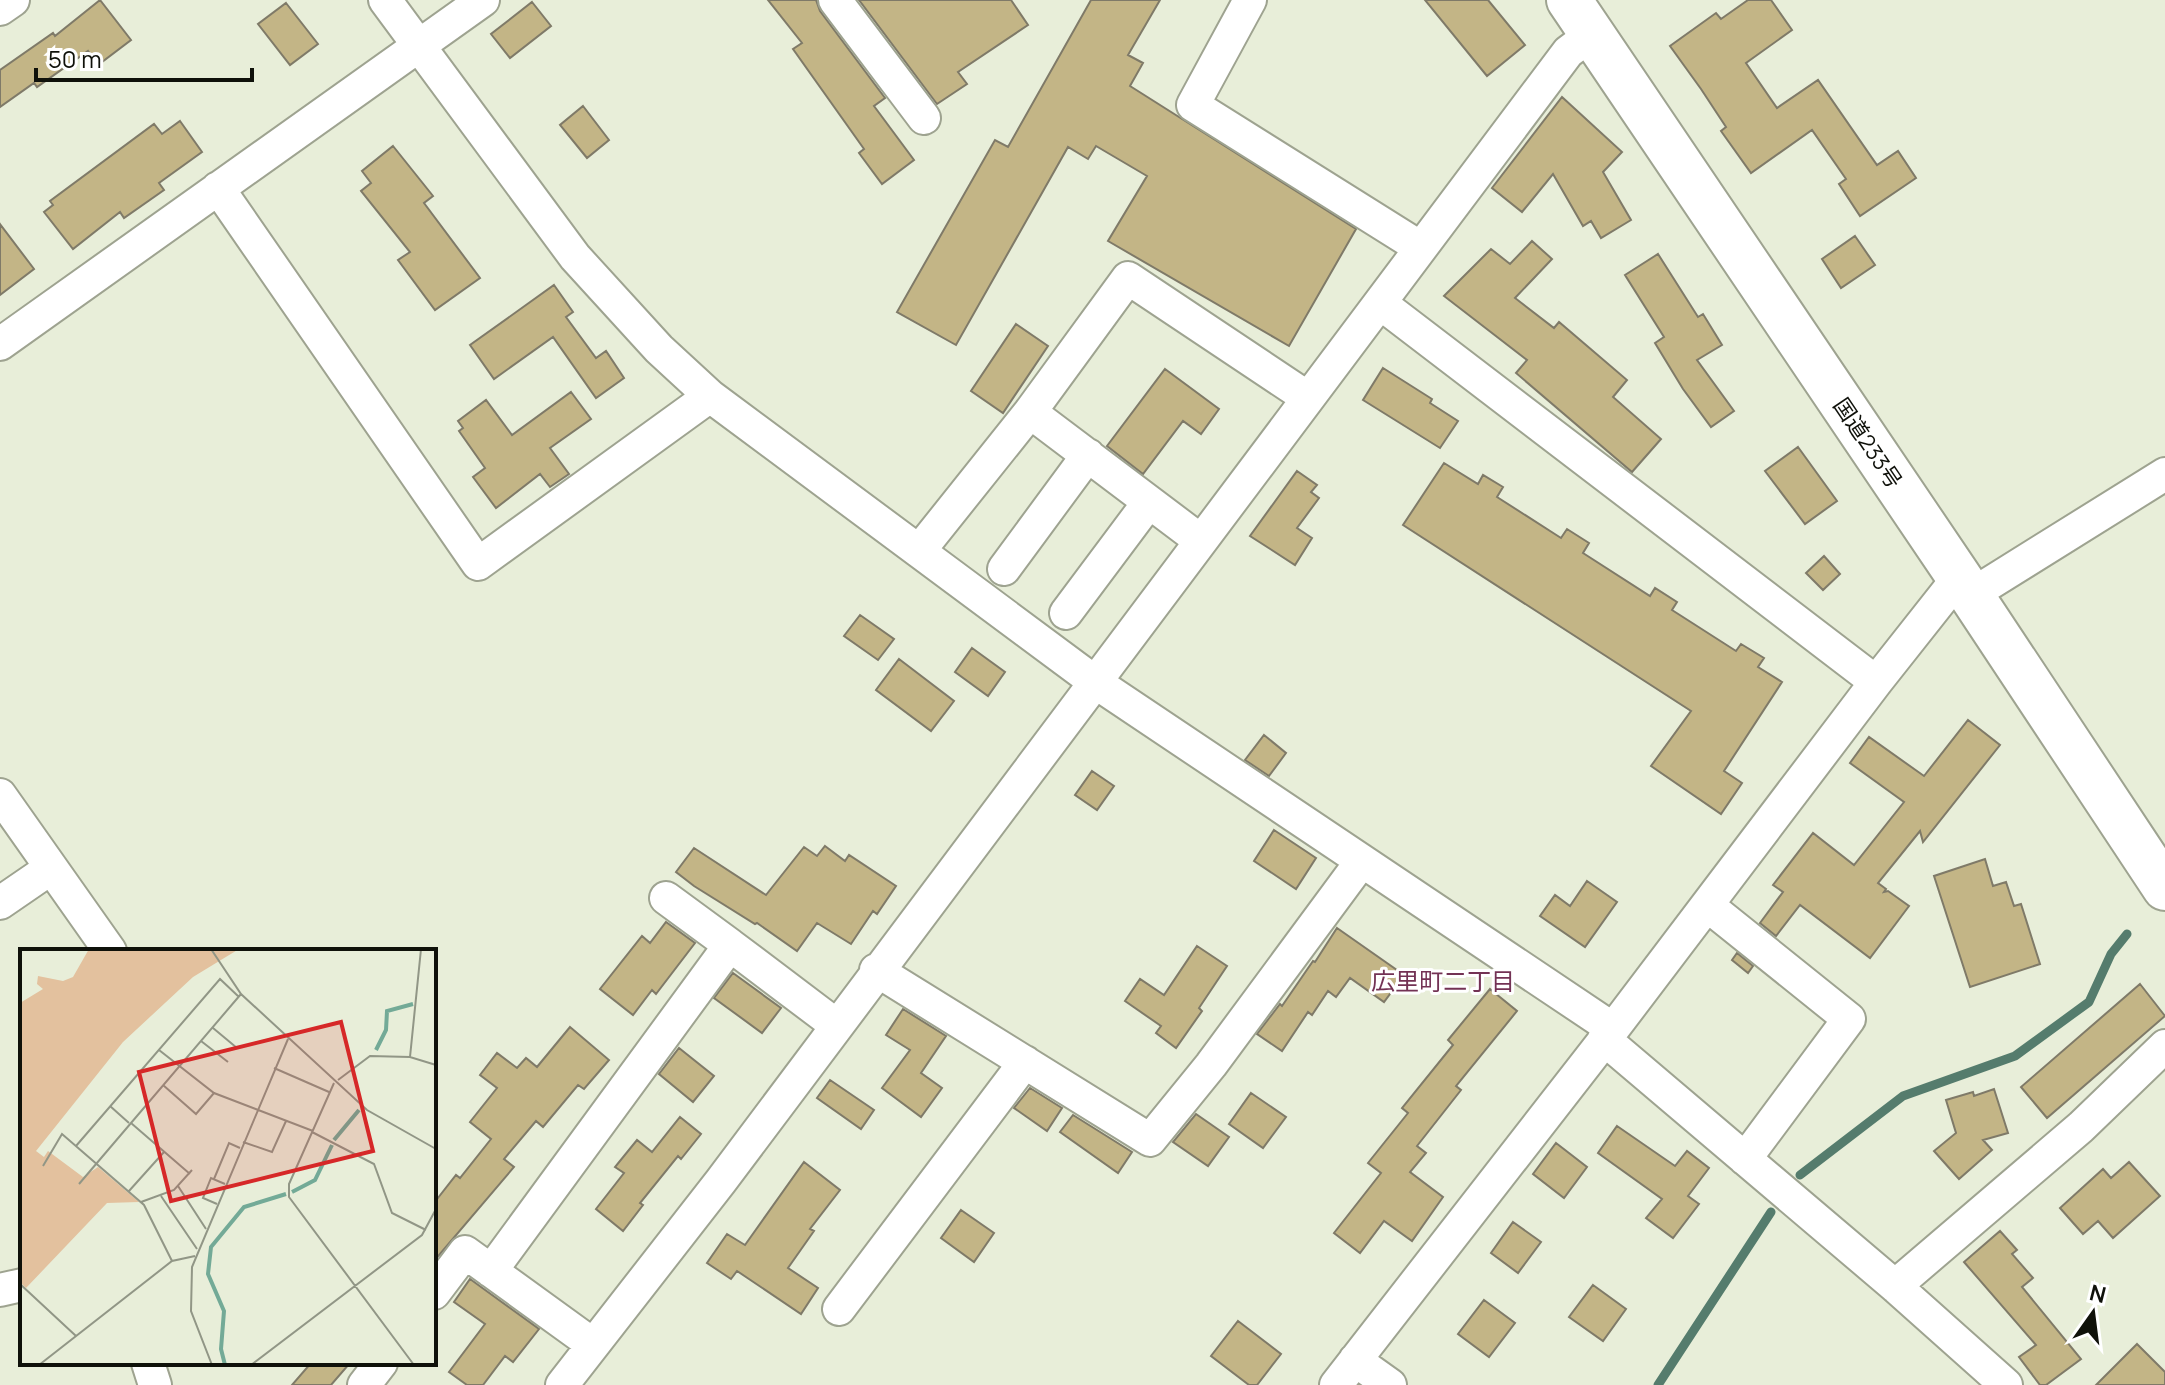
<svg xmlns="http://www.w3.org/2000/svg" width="2165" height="1385" font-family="Manrope,'Noto Sans JP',sans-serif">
<rect width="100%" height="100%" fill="#e8eed9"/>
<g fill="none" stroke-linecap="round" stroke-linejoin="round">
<path stroke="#557c6d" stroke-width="9" d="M 1800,1175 L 1903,1096 L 2015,1056 L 2089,1002 L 2111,954 L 2127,934
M 1658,1385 L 1771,1212"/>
</g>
<path fill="#c3b586" stroke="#7f7a68" stroke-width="2" d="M 100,0 L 131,40 L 98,65 L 88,51 L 37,87 L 34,83 L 0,107 L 0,70 L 53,33 L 55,36 Z
M 768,0 L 816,0 L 820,11 L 885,98 L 874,106 L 914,160 L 882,184 L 859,153 L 864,149 L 793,49 L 802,43 Z
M 859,0 L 1011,0 L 1028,25 L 958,72 L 967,84 L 937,104 Z
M 1091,0 L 1160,0 L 1128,55 L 1143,63 L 1130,86 L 1356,229 L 1289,346 L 1108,241 L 1147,176 L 1096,146 L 1088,159 L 1068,147 L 956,345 L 897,312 L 995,140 L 1008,147 Z
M 1425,0 L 1488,0 L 1525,45 L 1487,76 Z
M 1748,0 L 1771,0 L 1792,30 L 1746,63 L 1777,108 L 1818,80 L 1877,165 L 1898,151 L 1916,178 L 1860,216 L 1839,184 L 1846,179 L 1812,130 L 1751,173 L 1721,131 L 1726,127 L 1701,89 L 1670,46 L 1716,13 L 1721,19 Z
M 532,2 L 551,26 L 510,58 L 491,34 Z
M 286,3 L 318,44 L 290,65 L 258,24 Z
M 1562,97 L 1622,152 L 1603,172 L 1631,220 L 1601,238 L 1591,221 L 1583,226 L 1553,174 L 1522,212 L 1492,188 Z
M 583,106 L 609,140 L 587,158 L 560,125 Z
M 180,121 L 202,152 L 159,183 L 164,190 L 124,218 L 120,212 L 73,249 L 44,212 L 53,205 L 50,201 L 154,124 L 162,134 Z
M 393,146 L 433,196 L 424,203 L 480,278 L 435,310 L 398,260 L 410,252 L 361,191 L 371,183 L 362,171 Z
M 0,224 L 34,269 L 0,295 Z
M 1855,236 L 1875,265 L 1841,288 L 1822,259 Z
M 1532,241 L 1552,259 L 1515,298 L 1554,328 L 1559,322 L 1627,380 L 1613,397 L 1661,439 L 1632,472 L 1516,373 L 1527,360 L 1444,296 L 1491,249 L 1510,264 Z
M 1658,254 L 1698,317 L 1703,314 L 1722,345 L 1697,360 L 1734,411 L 1711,427 L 1683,389 L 1655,343 L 1664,337 L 1625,275 Z
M 554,285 L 573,312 L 566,317 L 596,358 L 606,351 L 624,378 L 596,398 L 553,337 L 494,379 L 470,345 Z
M 1016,324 L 1048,346 L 1003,413 L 971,391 Z
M 1383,368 L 1432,399 L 1430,403 L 1458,421 L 1440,448 L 1363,400 Z
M 1165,369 L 1219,409 L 1201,434 L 1183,421 L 1143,474 L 1107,446 Z
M 571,392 L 591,419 L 550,448 L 569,474 L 550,487 L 540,474 L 496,508 L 473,477 L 485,468 L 459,431 L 463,428 L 458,421 L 486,400 L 512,435 Z
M 1798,447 L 1837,501 L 1805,524 L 1765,471 Z
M 1444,463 L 1478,484 L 1483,475 L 1503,487 L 1497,497 L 1561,538 L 1567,529 L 1589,543 L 1583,553 L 1650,596 L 1655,588 L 1677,602 L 1672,610 L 1736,651 L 1741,644 L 1764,658 L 1758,667 L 1782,682 L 1724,771 L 1742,783 L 1721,814 L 1651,766 L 1691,711 L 1403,525 Z
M 1297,471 L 1317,485 L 1311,492 L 1319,498 L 1297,528 L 1312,538 L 1295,565 L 1250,536 Z
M 1824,556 L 1840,574 L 1823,590 L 1806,573 Z
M 860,615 L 894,639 L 878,660 L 844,636 Z
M 972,648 L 1005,672 L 988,696 L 955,672 Z
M 899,659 L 954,701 L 931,731 L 876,690 Z
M 1968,720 L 2000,745 L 1923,842 L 1920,831 L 1878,883 L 1886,889 L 1884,892 L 1888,891 L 1909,906 L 1870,958 L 1800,905 L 1776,936 L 1760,923 L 1783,892 L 1773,885 L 1813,833 L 1854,865 L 1904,802 L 1850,763 L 1869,737 L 1924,776 Z
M 1264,735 L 1286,753 L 1269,776 L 1245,760 Z
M 1092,771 L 1114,786 L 1097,810 L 1075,795 Z
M 1274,830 L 1316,858 L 1296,889 L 1254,861 Z
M 825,846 L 845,861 L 849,855 L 896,886 L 877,914 L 873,911 L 851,944 L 817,923 L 797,951 L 757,923 L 755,924 L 694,886 L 676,872 L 694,848 L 766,895 L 804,847 L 817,856 Z
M 1985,859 L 1993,886 L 2006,882 L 2014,906 L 2021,904 L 2040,964 L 1970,987 L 1934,876 Z
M 1587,881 L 1617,902 L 1585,947 L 1540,916 L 1555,895 L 1570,906 Z
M 666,922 L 695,943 L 656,994 L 652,990 L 633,1015 L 600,989 L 642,936 L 650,943 Z
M 1337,928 L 1404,975 L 1384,1002 L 1350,978 L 1336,997 L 1328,991 L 1312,1015 L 1308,1012 L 1282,1051 L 1257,1034 L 1280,1004 L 1282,1006 L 1313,961 L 1315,962 Z
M 1197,946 L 1227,966 L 1199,1008 L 1202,1011 L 1176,1048 L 1156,1033 L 1161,1026 L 1125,1001 L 1140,979 L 1164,995 Z
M 1737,953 L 1753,966 L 1748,973 L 1732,960 Z
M 733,973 L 781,1008 L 762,1033 L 714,998 Z
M 2140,984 L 2165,1016 L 2047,1118 L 2021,1087 Z
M 1490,989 L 1517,1011 L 1456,1086 L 1461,1090 L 1417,1146 L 1426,1153 L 1410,1172 L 1443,1197 L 1412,1241 L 1384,1221 L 1360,1253 L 1334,1233 L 1381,1173 L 1368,1163 L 1408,1113 L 1402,1108 L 1453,1045 L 1448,1040 Z
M 903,1009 L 946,1036 L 921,1073 L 942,1088 L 921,1117 L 882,1088 L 910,1050 L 886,1035 Z
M 570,1027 L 609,1060 L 584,1089 L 578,1085 L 543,1127 L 536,1121 L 504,1159 L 514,1167 L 434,1261 L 434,1203 L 456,1175 L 460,1178 L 491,1139 L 470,1122 L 497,1088 L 480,1075 L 497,1053 L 517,1068 L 526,1058 L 537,1067 Z
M 679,1048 L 714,1076 L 693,1102 L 659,1074 Z
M 830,1080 L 874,1110 L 861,1129 L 817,1098 Z
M 1030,1088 L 1062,1108 L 1047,1131 L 1014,1108 Z
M 1994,1089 L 2008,1133 L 1983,1140 L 1992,1150 L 1959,1179 L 1934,1151 L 1956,1133 L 1946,1100 L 1973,1092 L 1974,1096 Z
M 1251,1093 L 1286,1117 L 1263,1148 L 1229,1124 Z
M 1196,1114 L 1229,1137 L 1208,1166 L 1173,1142 Z
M 1073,1115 L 1132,1152 L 1118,1173 L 1060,1132 Z
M 680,1117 L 701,1134 L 681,1159 L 678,1156 L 640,1203 L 643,1205 L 623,1231 L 596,1209 L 624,1173 L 615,1167 L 637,1140 L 652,1152 Z
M 1617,1126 L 1675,1166 L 1687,1151 L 1709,1168 L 1688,1196 L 1699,1204 L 1673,1238 L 1646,1218 L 1662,1199 L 1598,1153 Z
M 1556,1143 L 1587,1167 L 1564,1198 L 1533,1174 Z
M 804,1162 L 840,1190 L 810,1229 L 814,1231 L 788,1268 L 818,1288 L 801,1314 L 737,1271 L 731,1279 L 707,1263 L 727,1234 L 745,1245 Z
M 2129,1162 L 2160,1196 L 2113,1238 L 2098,1221 L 2083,1234 L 2060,1208 L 2103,1169 L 2111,1178 Z
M 961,1210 L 994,1233 L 974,1262 L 941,1238 Z
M 1513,1222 L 1541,1242 L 1518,1273 L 1491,1253 Z
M 2000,1231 L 2017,1250 L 2012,1254 L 2033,1278 L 2022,1287 L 2081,1359 L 2046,1385 L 2040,1385 L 2019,1357 L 2036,1345 L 1964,1262 Z
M 470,1279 L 539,1329 L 513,1362 L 505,1356 L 483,1385 L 467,1385 L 449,1372 L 485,1324 L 454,1302 Z
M 1593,1285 L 1626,1309 L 1603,1341 L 1569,1317 Z
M 1484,1300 L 1515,1323 L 1489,1357 L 1458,1334 Z
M 1238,1321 L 1281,1354 L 1257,1385 L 1249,1385 L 1211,1356 Z
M 2137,1344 L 2165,1372 L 2165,1385 L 2096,1385 Z
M 311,1363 L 350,1363 L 331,1385 L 292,1385 Z"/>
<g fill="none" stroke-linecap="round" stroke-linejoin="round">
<g stroke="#9ea390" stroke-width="36">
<path id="minor" d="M 385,0 L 575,257 L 659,349 L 710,396 L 1095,682 L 1613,1029
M 835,0 L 924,118
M 1250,0 L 1193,105 L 1421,248
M 0,9 L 13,0
M 218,188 L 478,564 L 710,396
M 1380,303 L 1876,682
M 0,344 L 483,0
M 1030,412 L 1201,541
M 919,551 L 1030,412 L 1128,278 L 1308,398
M 1004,569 L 1088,455
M 1971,595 L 2165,474
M 1066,613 L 1149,502
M 0,795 L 110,951
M 666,898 L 730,945
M 0,903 L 51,868
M 1707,905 L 1849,1019 L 1745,1159
M 876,970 L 1150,1140 L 1211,1065 L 1361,862
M 1604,1039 L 1895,1286 L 2006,1385
M 491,1271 L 730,945 L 836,1025
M 1895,1286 L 2081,1127 L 2165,1046
M 0,1290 L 22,1285
M 434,1293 L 465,1252 L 592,1344
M 839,1309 L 1025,1062
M 1355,1360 L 1390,1385
M 148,1363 L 155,1385
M 364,1385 L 381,1363
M 562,1385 L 721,1181 L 1568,52 L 1592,34
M 1336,1385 L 1613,1029 L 1876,682 L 1959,577"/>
</g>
<g stroke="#9ea390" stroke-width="48">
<path id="highway" d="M 1569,0 L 1959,577 L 2165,888"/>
</g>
<use href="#minor" stroke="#fff" stroke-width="32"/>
<use href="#highway" stroke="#fff" stroke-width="44"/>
</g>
<g text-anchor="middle" stroke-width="6" stroke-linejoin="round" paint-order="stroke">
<g font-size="22" fill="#0f110a" stroke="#fff">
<text transform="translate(1868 443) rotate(56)" y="8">国道233号</text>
</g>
<g font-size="24" fill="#733254" stroke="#fff">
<text x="1443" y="990">広里町二丁目</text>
</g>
</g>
<g transform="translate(20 949)">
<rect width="416" height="416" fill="#e8eed9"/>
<path d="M 69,0 L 219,0 L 173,28 L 103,93 L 16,202 L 24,208 L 28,202 L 63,228 L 78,218 L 119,253 L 87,254 L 6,339 L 0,333 L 0,54 L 23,40 L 17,35 L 18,27 L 43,32 L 53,28 Z" fill="#e3c19e"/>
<path fill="none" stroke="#73aa97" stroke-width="4" d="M 356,101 L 366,81 L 367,62 L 393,55M 314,191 L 339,161M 272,243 L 295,231 L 312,196M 205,416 L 201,400 L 204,362 L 188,325 L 191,298 L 224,258 L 266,245"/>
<path fill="none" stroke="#919686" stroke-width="2" d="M 191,0 L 221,45 L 347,161 L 416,200M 193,79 L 217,99M 181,92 L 208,113M 139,101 L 194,144 L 293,182M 390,108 L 401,0M 254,119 L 309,143M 318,131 L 350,107 L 390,108 L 416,116M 314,134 L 269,235 L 269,248 L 394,416M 143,136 L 176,165 L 194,144M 90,157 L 109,174M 111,174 L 170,225M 292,183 L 354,215 L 372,264 L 406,281M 223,193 L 252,203 L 266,172M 56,197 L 200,30 L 219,48M 23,217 L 42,185 L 124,256 L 152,312M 194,230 L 209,194 L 220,199M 59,235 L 221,45M 158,237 L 186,280M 109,242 L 144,203M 141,247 L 177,300M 121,253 L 154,241 L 172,221M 197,255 L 183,249 L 191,229 L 205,235M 0,335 L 56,387M 19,416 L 152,312 L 175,307M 192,416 L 171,362 L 172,318 L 268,90M 231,416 L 402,286 L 416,260"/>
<path fill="#d62828" fill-opacity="0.15" stroke="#d62828" stroke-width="4" d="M 321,73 L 353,202 L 151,252 L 119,123 Z"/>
<rect width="416" height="416" fill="none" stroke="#0f110a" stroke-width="4"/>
</g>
<g transform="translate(2093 1313) rotate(14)" stroke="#ffffff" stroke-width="6" paint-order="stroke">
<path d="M0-6L14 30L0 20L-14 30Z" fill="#0f110a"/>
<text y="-12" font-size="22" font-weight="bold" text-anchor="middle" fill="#0f110a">N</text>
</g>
<path d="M36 68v12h216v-12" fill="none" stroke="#0f110a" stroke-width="4"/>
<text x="48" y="68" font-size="24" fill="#0f110a" stroke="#ffffff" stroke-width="6" paint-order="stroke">50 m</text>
</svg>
